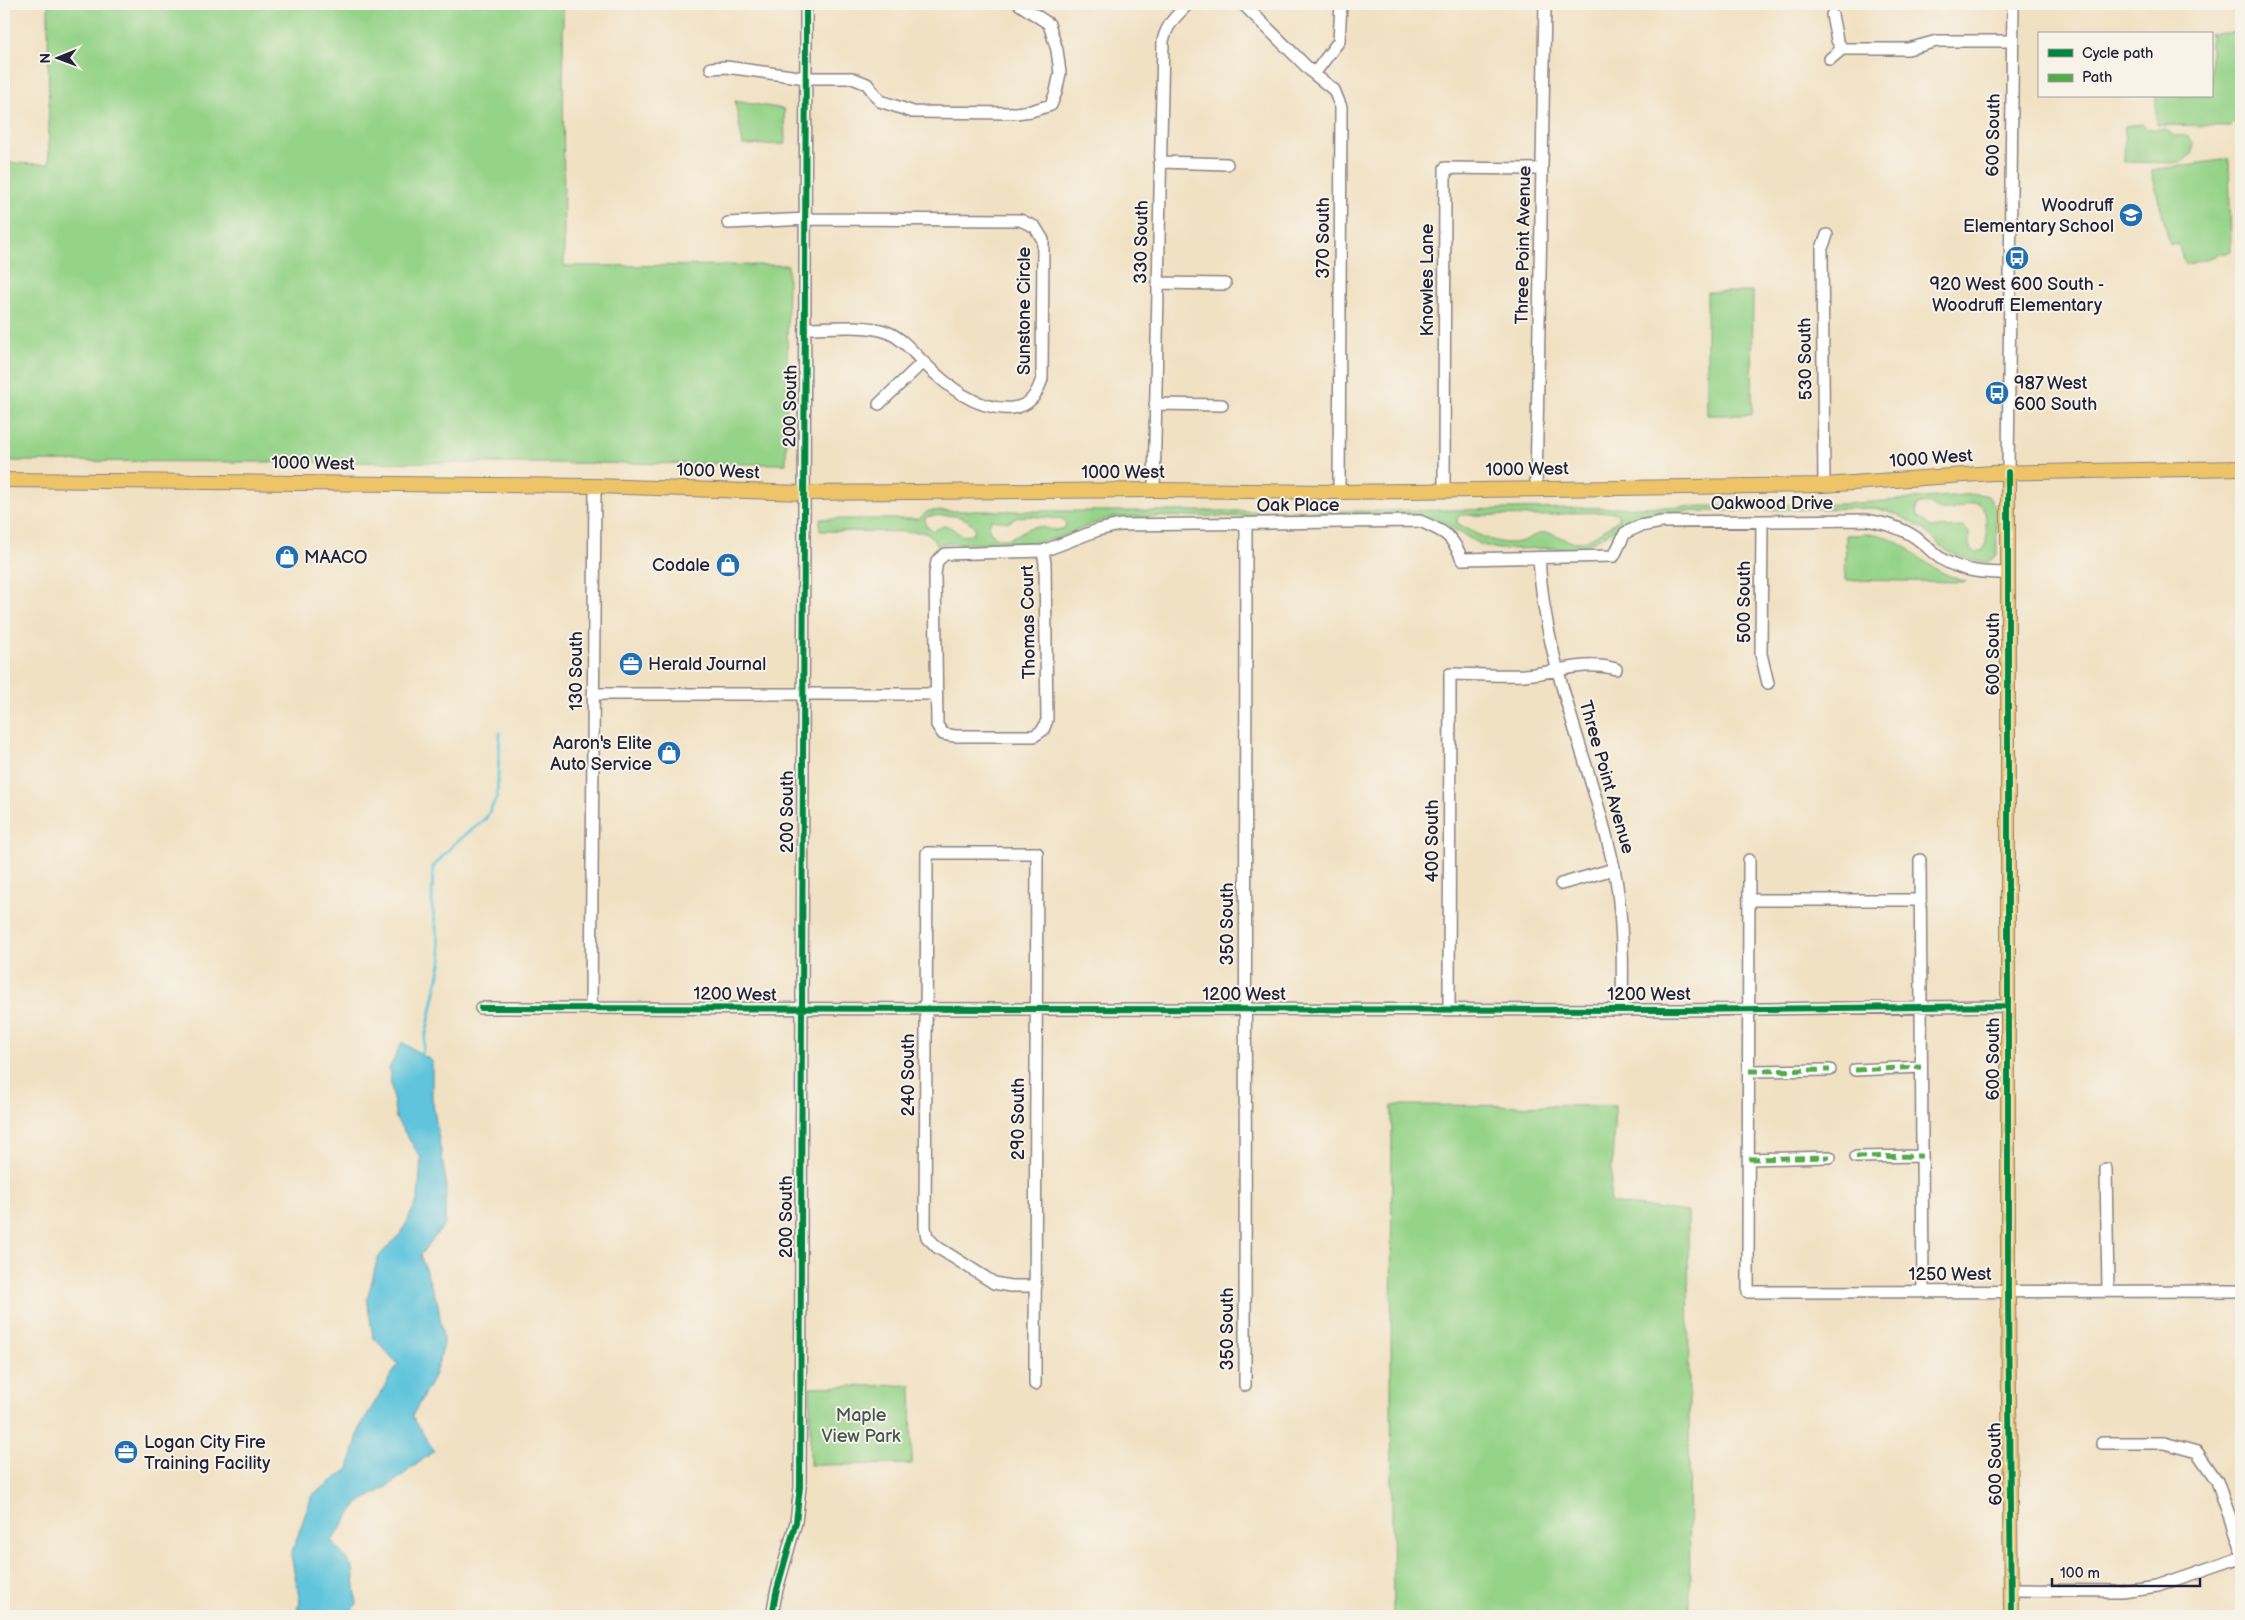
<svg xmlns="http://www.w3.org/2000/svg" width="2245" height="1620" font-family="'Balsamiq Sans',sans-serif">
<rect width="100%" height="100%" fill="#f7f3e8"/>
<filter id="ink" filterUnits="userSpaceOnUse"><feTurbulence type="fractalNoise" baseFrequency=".02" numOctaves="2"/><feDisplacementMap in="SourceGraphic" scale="10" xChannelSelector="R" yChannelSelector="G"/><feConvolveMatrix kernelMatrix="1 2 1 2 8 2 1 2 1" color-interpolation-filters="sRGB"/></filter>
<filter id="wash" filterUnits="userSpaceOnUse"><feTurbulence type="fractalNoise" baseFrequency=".0096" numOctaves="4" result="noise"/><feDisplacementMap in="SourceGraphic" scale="20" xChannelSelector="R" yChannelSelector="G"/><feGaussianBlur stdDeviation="1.12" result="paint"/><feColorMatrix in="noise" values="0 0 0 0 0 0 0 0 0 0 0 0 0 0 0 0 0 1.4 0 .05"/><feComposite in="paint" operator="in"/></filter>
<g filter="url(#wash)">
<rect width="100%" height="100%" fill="#f1e1c3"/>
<path fill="#95d388" stroke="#5c7a62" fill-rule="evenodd" d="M 48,4 L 563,4 L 564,266 L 788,265 L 786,464 L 4,461 L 4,163 L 49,164 Z
M 2241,32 L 2240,119 L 2230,126 L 2156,125 L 2156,96 L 2211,96 L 2211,34 L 2209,34 Z
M 735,101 L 784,109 L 785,144 L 743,145 Z
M 2142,124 L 2147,129 L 2166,129 L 2174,136 L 2187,135 L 2194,143 L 2192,154 L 2180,163 L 2124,162 L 2125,126 Z
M 2229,159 L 2231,251 L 2185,265 L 2178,244 L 2170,244 L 2151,170 Z
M 1707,292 L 1753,292 L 1752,415 L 1707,415 Z
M 1978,494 L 1988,496 L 1996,508 L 1997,555 L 1988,562 L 1977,562 L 1948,552 L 1923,529 L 1899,515 L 1875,508 L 1655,512 L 1637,516 L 1593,542 L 1575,548 L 1498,549 L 1479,544 L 1447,525 L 1428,517 L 1408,515 L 1115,517 C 1092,522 1072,535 1049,540 C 1018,547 977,543 945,543 L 937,545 L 927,532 L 820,531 L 820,519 L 919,519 L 928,511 L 1383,511 L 1844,504 ZM 1929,503 C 1933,506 1937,510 1943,510 C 1961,513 1985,485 1986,523 C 1986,532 1988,542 1983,550 L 1977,552 L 1971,550 L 1969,545 L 1969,533 L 1964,527 L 1932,528 L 1917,516 L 1916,507 L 1920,504 ZM 1615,512 L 1618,515 L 1618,520 C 1604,529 1586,546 1569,541 C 1560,538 1554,532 1544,533 C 1535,534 1527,540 1519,542 C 1497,547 1475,533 1457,523 L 1457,519 L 1460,515 L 1542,516 L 1571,513 ZM 929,516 C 945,516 965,512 975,528 L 973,534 C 956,541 955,524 944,526 C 941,527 936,529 933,531 L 925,525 L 925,518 ZM 1028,516 L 1063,519 L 1066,523 L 1065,528 C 1051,533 1047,526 1035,527 C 1019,529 1008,548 992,534 C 987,529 989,526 991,520 L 1009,522 L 1018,517 Z
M 1875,534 C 1903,540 1908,551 1930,565 C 1941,573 1953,577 1966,582 L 1845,580 L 1846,535 Z
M 1392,1105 L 1615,1106 L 1610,1203 L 1688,1212 L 1690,1616 L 1393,1616 L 1391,1388 Z
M 911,1385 L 912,1464 L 810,1465 L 810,1387 Z"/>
<path fill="#5ec4dc" stroke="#40738c" d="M 402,1042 L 432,1061 L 432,1098 L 446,1182 L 445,1224 L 420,1255 L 438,1304 L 444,1345 L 433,1379 L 412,1416 L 434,1451 L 387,1487 L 357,1504 L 332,1541 L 353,1568 L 357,1604 L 345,1616 L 294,1616 L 300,1602 L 291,1555 L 312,1495 L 349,1469 L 360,1427 L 398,1364 L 373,1337 L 367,1300 L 378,1257 L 402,1232 L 418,1199 L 421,1158 L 396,1119 L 389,1069 Z"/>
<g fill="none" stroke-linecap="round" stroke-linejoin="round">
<path stroke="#5ec4dc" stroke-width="3" d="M 421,1058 L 442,959 L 432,906 L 433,867 L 455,843 L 486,818 L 497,797 L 500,733"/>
</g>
</g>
<g filter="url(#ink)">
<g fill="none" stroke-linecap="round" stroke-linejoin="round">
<g stroke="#8a827f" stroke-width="14">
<path id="minor" d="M 1243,4 L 1314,74
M 1832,15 L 1837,40 L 1842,49
M 1830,59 L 1842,49 L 1908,49 L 1937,41 L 2013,41
M 711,68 L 726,67 L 806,78 L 852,78 L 867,84 L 880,101 L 913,112 L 1016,113 L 1031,111 L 1051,105 L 1056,92 L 1060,73 L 1057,50 L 1049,24 L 1019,4
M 1160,162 L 1227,164
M 728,223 L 807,219 L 1020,220 L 1035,227 L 1043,240 L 1042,379 C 1036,396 1030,406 1012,408 C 976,411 946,385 922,361 C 912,351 902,338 887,332 C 867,324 829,328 807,328
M 1158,283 L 1225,284
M 879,404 L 923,362
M 1155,404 L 1222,405
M 2008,472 L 2013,4
M 1824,485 L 1822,248 L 1827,235
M 1536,487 L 1545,4
M 1444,489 L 1445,168 L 1542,169
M 1154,490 L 1163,41 C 1167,24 1176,16 1188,4
M 1339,492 L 1341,107 L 1334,90 L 1314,74 L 1339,41 L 1341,4
M 1762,521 L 1761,654 L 1768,683
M 1043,551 L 1098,530 L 1120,525 L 1420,521 C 1444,532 1451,533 1462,559 L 1614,556 L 1625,533 L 1640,526 L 1662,522 L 1866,520 C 1885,523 1905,528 1920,541 C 1929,548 1936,557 1947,562 C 1967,572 1986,573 2008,573
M 1043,551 L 1045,563 L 1047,720 L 1043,730 L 1034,736 L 955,736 L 943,734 L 937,725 L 935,574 L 937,561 L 945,554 Z
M 1539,558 C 1544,665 1592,764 1614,868 C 1623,914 1623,962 1622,1009
M 593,694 L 936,694
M 1749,860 L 1748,1292 L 2241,1291
M 1920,860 L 1923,1291
M 1561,884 L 1614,869
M 1749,900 L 1920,900
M 591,1007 L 595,486
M 481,1008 L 1678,1010 L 2008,1006
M 1449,1009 L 1450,674 C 1474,674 1499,676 1524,675 C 1556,673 1584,660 1616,669
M 1855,1070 L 1921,1067
M 1749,1071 L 1830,1070
M 1856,1157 L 1922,1156
M 1749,1159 L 1830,1157
M 2106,1169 L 2108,1290
M 1035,1384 C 1036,1207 1035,1030 1037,853 L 927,853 L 925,1227 L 927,1237 L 937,1247 L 994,1283 L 1010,1286 L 1036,1286
M 1245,1385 L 1246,523
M 2102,1443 L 2164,1443 L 2197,1452 L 2217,1481 L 2241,1550
M 2011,1590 L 2121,1591 L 2157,1586 L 2241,1557
M 772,1616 L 776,1593 L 796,1522 L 800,1487 C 799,992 807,498 806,4"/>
</g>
<g stroke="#8a827f" stroke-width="16">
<path id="major" d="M 2008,472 L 2008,1291 L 2011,1616
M 4,480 L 595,486 L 804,493 L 1154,490 L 1339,492 L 1824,485 L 1993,473 L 2241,468"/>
</g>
<use href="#minor" stroke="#fff" stroke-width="11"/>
<use href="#major" stroke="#eec469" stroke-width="14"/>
<path stroke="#53aa46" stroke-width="5" stroke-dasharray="10 5" stroke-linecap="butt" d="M 1855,1070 L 1921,1067
M 1749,1071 L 1830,1070
M 1856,1157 L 1922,1156
M 1749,1159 L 1830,1157"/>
<g stroke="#f7f3e8" stroke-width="9">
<path id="cycleway" d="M 2008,472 L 2008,1291 L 2011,1616
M 481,1008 L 1678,1010 L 2008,1006
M 772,1616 L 776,1593 L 796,1522 L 800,1487 C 799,992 807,498 806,4"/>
</g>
<use href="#cycleway" stroke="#00873e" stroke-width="6"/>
</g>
</g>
<defs>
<g id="school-disc" transform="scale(1.25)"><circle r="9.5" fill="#1f6fb2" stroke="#f7f3e8"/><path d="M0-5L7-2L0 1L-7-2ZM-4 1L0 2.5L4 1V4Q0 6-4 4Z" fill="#fff"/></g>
<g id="bus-disc" transform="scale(1.25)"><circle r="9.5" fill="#1f6fb2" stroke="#f7f3e8"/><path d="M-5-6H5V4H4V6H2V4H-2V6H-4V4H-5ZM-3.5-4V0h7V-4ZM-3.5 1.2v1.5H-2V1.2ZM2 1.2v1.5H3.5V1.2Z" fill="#fff"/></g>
<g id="shop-disc" transform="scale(1.25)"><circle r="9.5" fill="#1f6fb2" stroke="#f7f3e8"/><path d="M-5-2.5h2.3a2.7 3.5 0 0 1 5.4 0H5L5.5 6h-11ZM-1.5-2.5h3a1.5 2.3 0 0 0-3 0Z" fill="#fff"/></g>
<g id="office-disc" transform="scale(1.25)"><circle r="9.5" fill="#1f6fb2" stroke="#f7f3e8"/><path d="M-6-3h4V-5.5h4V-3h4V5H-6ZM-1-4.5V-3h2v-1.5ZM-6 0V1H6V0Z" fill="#fff"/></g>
</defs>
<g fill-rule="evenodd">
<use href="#school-disc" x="2131" y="215"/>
<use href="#bus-disc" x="2017" y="258"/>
<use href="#bus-disc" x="1997" y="393"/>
<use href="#shop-disc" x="287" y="557"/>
<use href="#shop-disc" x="728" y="565"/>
<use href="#office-disc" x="631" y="664"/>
<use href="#shop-disc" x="669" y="753"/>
<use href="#office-disc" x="126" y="1452"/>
</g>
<g text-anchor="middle" stroke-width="4" stroke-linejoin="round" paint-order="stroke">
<g font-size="18" fill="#22223b" stroke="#f7f3e8">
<text transform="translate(1993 135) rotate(-89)" y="6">600 South</text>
<text transform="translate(1323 238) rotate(-90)" y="6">370 South</text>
<text transform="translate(1141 242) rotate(-89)" y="6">330 South</text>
<text transform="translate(1523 245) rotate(-89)" y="6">Three Point Avenue</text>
<text transform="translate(1427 280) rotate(-90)" y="6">Knowles Lane</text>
<text transform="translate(1024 311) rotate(-90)" y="6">Sunstone Circle</text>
<text transform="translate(1805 359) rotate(-91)" y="6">530 South</text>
<text transform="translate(790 406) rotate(-89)" y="6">200 South</text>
<text transform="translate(1931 458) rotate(-4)" y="6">1000 West</text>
<text transform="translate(313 463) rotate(1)" y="6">1000 West</text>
<text transform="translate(1527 469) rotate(-1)" y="6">1000 West</text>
<text transform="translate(718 471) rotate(2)" y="6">1000 West</text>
<text x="1123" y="478">1000 West</text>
<text x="1772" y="509">Oakwood Drive</text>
<text x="1298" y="511">Oak Place</text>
<text transform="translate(1744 602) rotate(-90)" y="6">500 South</text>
<text transform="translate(1028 622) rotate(-91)" y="6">Thomas Court</text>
<text transform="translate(1993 654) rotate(-90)" y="6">600 South</text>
<text transform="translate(576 671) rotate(-90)" y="6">130 South</text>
<text transform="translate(1607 777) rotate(74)" y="6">Three Point Avenue</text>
<text transform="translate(787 812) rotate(-90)" y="6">200 South</text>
<text transform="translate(1432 841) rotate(-90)" y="6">400 South</text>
<text transform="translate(1227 924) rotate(-90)" y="6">350 South</text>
<text transform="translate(735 994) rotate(1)" y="6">1200 West</text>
<text x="1244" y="1000">1200 West</text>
<text x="1649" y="1000">1200 West</text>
<text transform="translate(1993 1059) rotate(-90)" y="6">600 South</text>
<text transform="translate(908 1075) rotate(-90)" y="6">240 South</text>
<text transform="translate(1018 1119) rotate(-90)" y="6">290 South</text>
<text transform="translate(786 1217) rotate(-90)" y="6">200 South</text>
<text x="1950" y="1280">1250 West</text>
<text transform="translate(1227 1329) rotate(-90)" y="6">350 South</text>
<text transform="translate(1995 1464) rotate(-91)" y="6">600 South</text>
</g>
<g font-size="18" fill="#22223b" stroke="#f7f3e8" text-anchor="start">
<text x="2114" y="211" text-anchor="end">Woodruff<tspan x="2114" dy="21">Elementary School</tspan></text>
<text x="2017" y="290" text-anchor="middle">920 West 600 South -<tspan x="2017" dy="21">Woodruff Elementary</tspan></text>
<text x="2014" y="389">987 West<tspan x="2014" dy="21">600 South</tspan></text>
<text x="304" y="563">MAACO</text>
<text x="710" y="571" text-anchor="end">Codale</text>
<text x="648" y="670">Herald Journal</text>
<text x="652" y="749" text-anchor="end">Aaron's Elite<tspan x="652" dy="21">Auto Service</tspan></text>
<text x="144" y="1448">Logan City Fire<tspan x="144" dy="21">Training Facility</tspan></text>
</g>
<g font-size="18" fill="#445752" stroke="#f7f3e8">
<text x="861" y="1421">Maple<tspan x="861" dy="21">View Park</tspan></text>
</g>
</g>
<rect width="2245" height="1620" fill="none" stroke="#f7f3e8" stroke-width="20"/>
<rect x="2038" y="32" width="175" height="65" fill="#f7f3e8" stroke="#a29fa3"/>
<rect x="2048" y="49" width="25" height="8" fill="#00873e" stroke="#a29fa3"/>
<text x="2082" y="58" font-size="15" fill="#22223b">Cycle path</text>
<rect x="2048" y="74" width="25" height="8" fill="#53aa46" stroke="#a29fa3"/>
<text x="2082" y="82" font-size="15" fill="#22223b">Path</text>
<g transform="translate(58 58) rotate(269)" stroke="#f7f3e8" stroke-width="4" paint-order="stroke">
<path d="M0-4L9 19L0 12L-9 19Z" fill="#22223b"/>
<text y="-8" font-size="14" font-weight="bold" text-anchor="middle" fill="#22223b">N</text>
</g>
<path d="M2052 1578v8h148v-8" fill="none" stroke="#22223b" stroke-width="2.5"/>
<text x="2060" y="1578" font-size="15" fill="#22223b" stroke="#f7f3e8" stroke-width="4" paint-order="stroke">100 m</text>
</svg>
